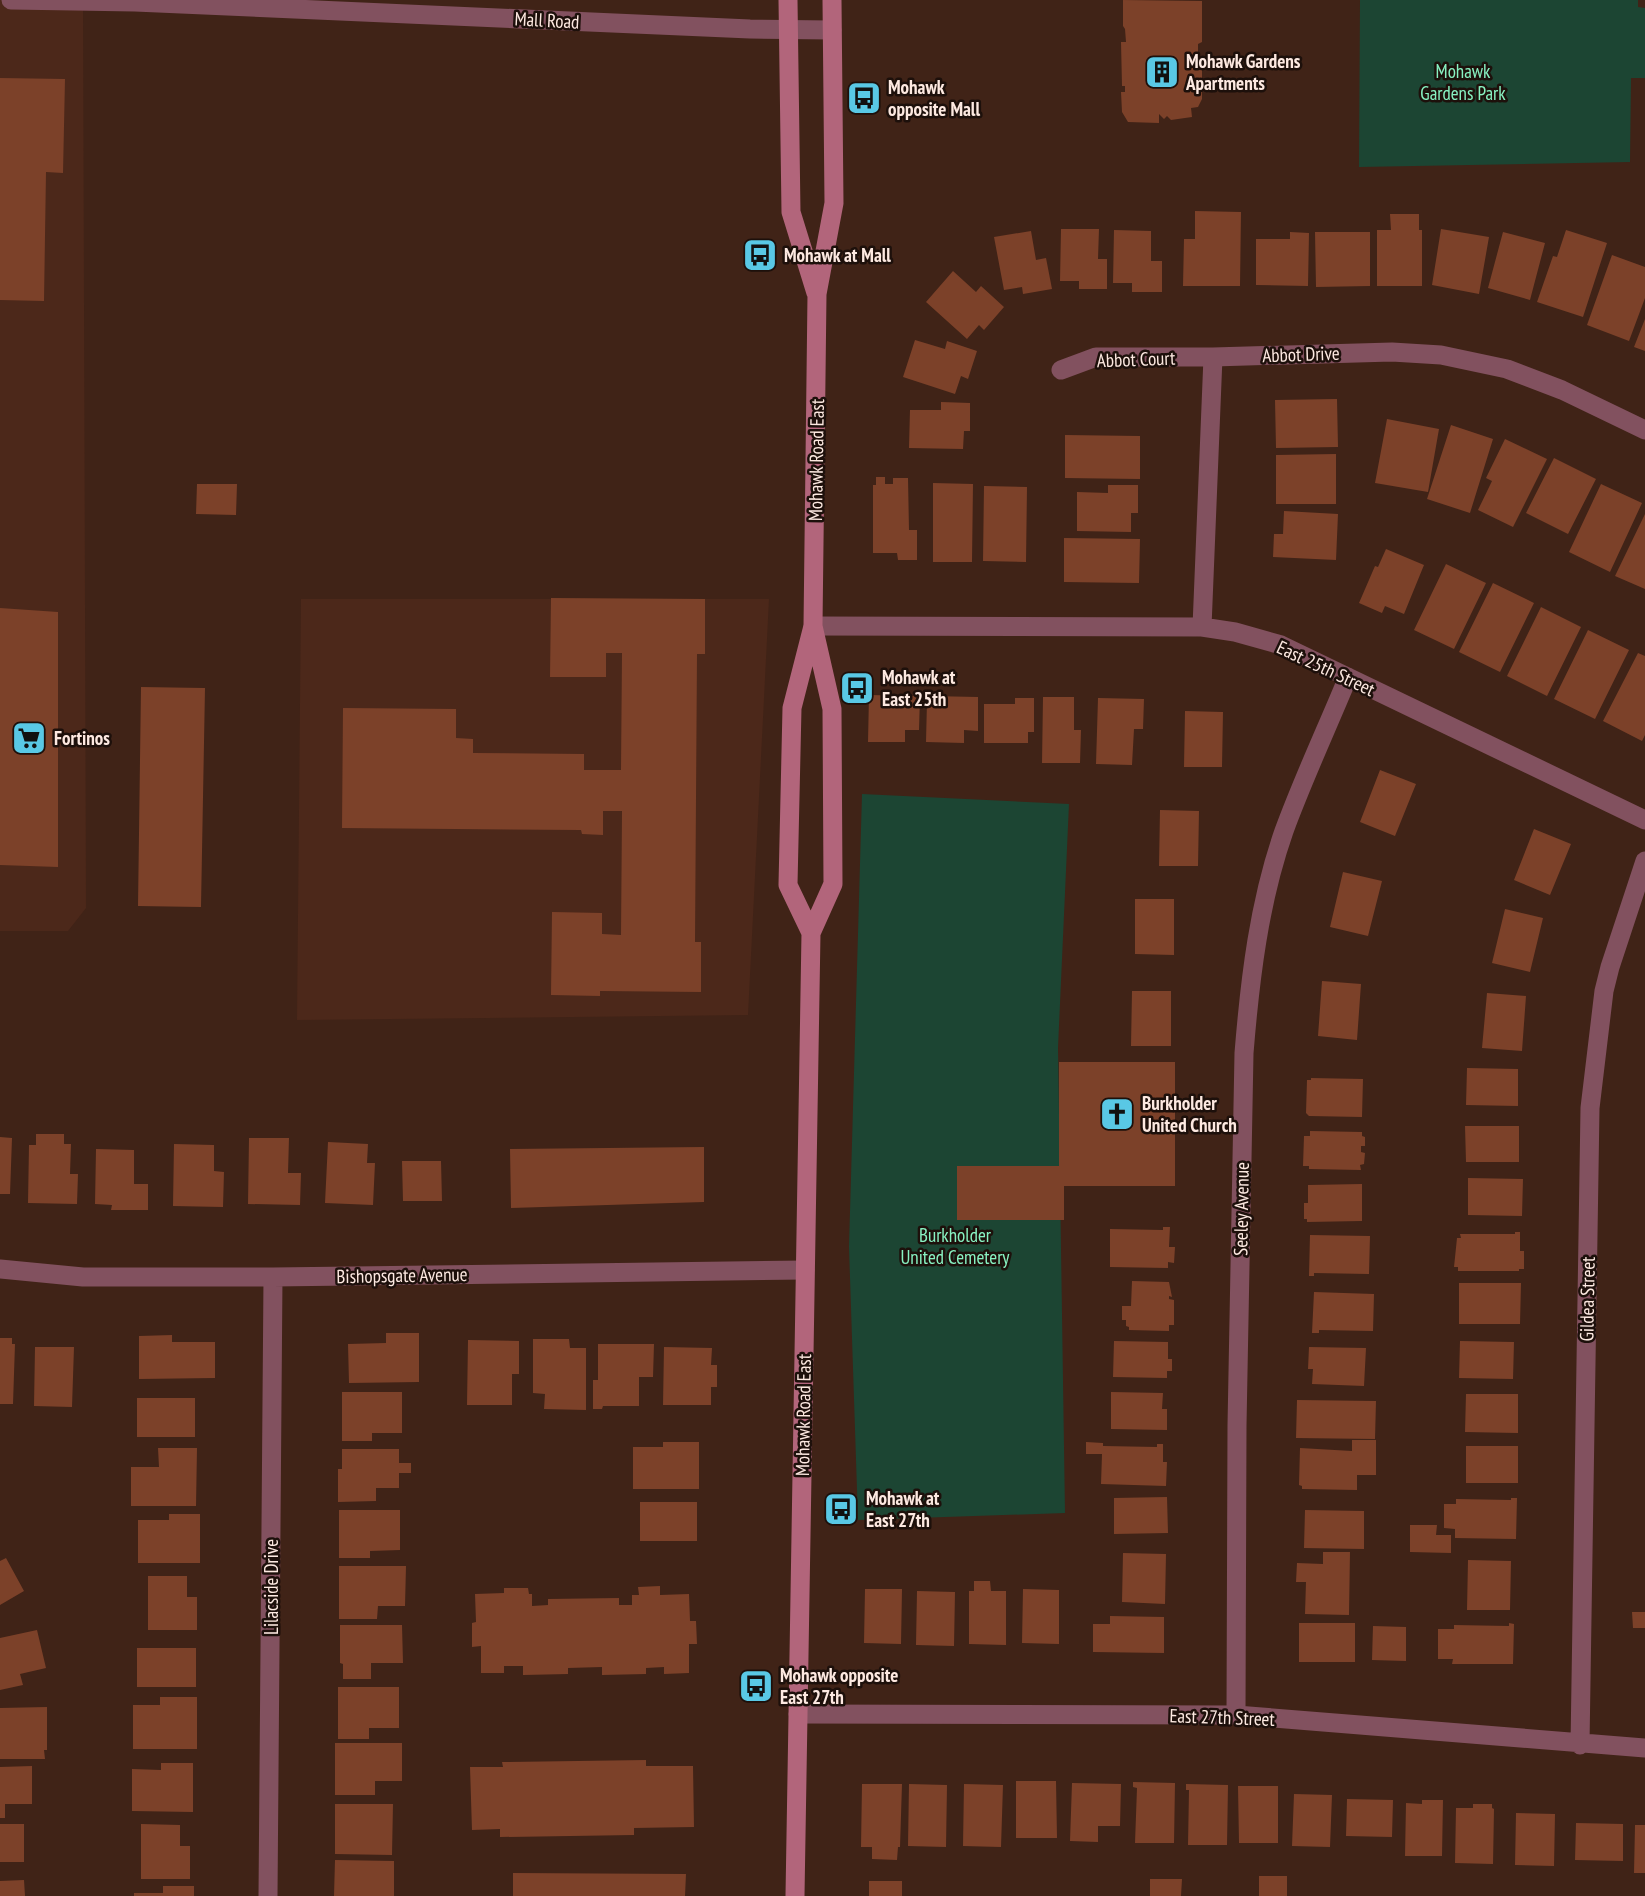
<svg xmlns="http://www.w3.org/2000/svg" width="1645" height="1896" font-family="'PT Sans Narrow',sans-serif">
<rect width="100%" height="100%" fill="#402317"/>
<path fill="#4c281a" d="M 0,0 L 83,0 L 86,908 L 68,931 L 0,931 Z
M 301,599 L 769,599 L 748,1015 L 297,1020 Z"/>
<path fill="#1c4533" d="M 1360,0 L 1638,0 L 1638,7 L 1645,8 L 1645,78 L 1631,78 L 1630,162 L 1359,167 Z
M 862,794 L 1069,804 L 1058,1048 L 1065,1513 L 858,1520 L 849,1247 Z"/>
<path fill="#7c4129" d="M 1123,0 L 1202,1 L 1202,42 L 1198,44 L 1198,57 L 1202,59 L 1202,99 L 1198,107 L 1191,108 L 1192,117 L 1171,120 L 1167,116 L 1164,119 L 1159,114 L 1159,123 L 1128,122 L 1122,112 L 1121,92 L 1125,92 L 1125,86 L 1122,86 L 1121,42 L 1126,42 L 1125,29 L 1123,26 Z
M 0,78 L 65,79 L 63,173 L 46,172 L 44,301 L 0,300 Z
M 1195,211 L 1241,212 L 1240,286 L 1183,286 L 1184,239 L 1195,239 Z
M 1390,214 L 1419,214 L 1419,230 L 1422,230 L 1422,286 L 1377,286 L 1377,230 L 1391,230 Z
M 1061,229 L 1099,229 L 1098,259 L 1107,259 L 1107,289 L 1079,289 L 1079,281 L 1060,281 Z
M 1441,229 L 1489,237 L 1479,294 L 1432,285 Z
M 1114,230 L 1151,231 L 1151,261 L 1162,261 L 1162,292 L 1132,292 L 1132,283 L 1113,283 Z
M 1566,230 L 1607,243 L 1583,317 L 1537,302 L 1553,256 L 1557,257 Z
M 1031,231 L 1036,260 L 1046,258 L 1052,289 L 1023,294 L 1022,287 L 1004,290 L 994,237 Z
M 1290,232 L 1309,233 L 1308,286 L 1256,285 L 1256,239 L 1290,239 Z
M 1315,232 L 1370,232 L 1370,286 L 1316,287 Z
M 1503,232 L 1545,243 L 1530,300 L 1488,288 Z
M 1612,255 L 1645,267 L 1645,298 L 1629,341 L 1587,325 Z
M 953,271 L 976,292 L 981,286 L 1004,307 L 984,330 L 979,325 L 967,339 L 926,302 Z
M 1645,319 L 1645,351 L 1634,347 Z
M 915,340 L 945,349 L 947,341 L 977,351 L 968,379 L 961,376 L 955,394 L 903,377 Z
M 1337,399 L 1338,447 L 1276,448 L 1275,400 Z
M 941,402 L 970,403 L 970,431 L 964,431 L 963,449 L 909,448 L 910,410 L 941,410 Z
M 1387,419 L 1439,429 L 1428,492 L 1375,483 Z
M 1451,425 L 1493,439 L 1470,513 L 1427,499 Z
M 1065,435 L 1140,436 L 1140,479 L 1065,478 Z
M 1505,439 L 1547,459 L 1513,527 L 1478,510 L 1492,481 L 1486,478 Z
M 1336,454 L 1336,504 L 1276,504 L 1276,455 Z
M 1554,458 L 1596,479 L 1568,534 L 1526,513 Z
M 876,477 L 885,477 L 885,484 L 893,484 L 893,478 L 908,478 L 909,530 L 917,530 L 917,560 L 898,560 L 897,553 L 873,553 L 873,485 L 876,485 Z
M 933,483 L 973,484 L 972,562 L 933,562 Z
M 197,484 L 237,484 L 236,515 L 196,514 Z
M 1601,484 L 1642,503 L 1610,572 L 1569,552 Z
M 1108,485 L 1138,485 L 1138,513 L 1131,513 L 1131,532 L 1077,531 L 1077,492 L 1108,493 Z
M 984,486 L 1027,487 L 1026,562 L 983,561 Z
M 1284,511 L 1338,514 L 1336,560 L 1273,557 L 1274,534 L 1283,534 Z
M 1645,514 L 1645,589 L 1615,576 Z
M 1064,538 L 1140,539 L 1139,583 L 1064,582 Z
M 1386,549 L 1424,565 L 1404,614 L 1385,606 L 1382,613 L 1359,603 L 1375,566 L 1378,567 Z
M 1446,564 L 1486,583 L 1454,649 L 1414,630 Z
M 1493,583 L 1534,603 L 1500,672 L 1459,652 Z
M 551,598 L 705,599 L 705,654 L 697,654 L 695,942 L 701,942 L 701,992 L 600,991 L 600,996 L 551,995 L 552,912 L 602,913 L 602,934 L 621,935 L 622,811 L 603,811 L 603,835 L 582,834 L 581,830 L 342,828 L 343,708 L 456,709 L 456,738 L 473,739 L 473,753 L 584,754 L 584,770 L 621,770 L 622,653 L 606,653 L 606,677 L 550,677 Z
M 1541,607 L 1581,627 L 1547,696 L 1507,676 Z
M 0,608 L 58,612 L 58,867 L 0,865 Z
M 1588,630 L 1629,650 L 1595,719 L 1554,699 Z
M 1638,653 L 1645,656 L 1645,735 L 1642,741 L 1603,721 Z
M 141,687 L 205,688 L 201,907 L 138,906 Z
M 869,695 L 920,696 L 919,730 L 905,730 L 905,742 L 868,742 Z
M 930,696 L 978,697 L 978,731 L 964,730 L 964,743 L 926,742 L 927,701 L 930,701 Z
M 1043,697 L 1074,697 L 1074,730 L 1081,730 L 1080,763 L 1042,763 Z
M 1015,698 L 1034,698 L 1034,732 L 1028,732 L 1028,743 L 984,743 L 984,704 L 1015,704 Z
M 1098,698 L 1144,699 L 1143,729 L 1134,729 L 1132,765 L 1096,764 Z
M 1185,711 L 1223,712 L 1222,767 L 1184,767 Z
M 1380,770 L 1416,784 L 1395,836 L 1360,822 Z
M 1160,810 L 1199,811 L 1198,866 L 1159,866 Z
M 1534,829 L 1571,844 L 1550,895 L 1514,880 Z
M 1343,872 L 1382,881 L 1368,936 L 1330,927 Z
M 1135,899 L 1174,899 L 1174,955 L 1135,954 Z
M 1505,909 L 1543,918 L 1530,972 L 1492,963 Z
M 1322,981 L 1361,984 L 1357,1040 L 1318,1036 Z
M 1132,991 L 1171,991 L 1171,1046 L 1131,1046 Z
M 1487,993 L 1526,996 L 1522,1051 L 1482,1048 Z
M 1059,1062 L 1175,1062 L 1175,1186 L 1064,1186 L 1064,1220 L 957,1220 L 957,1166 L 1059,1166 Z
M 1467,1068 L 1518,1069 L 1518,1106 L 1466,1105 Z
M 1311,1078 L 1363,1079 L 1362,1117 L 1309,1116 L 1306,1113 L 1307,1080 L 1311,1080 Z
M 1465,1126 L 1519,1126 L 1519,1162 L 1466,1162 Z
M 1310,1131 L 1362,1132 L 1362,1136 L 1365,1137 L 1365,1146 L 1361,1146 L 1361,1152 L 1365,1153 L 1364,1164 L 1360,1165 L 1361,1170 L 1309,1169 L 1309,1166 L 1303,1166 L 1304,1136 L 1310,1136 Z
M 36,1134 L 64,1134 L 64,1144 L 71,1144 L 70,1174 L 78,1174 L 77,1204 L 28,1203 L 29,1145 L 36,1145 Z
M 0,1137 L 12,1138 L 10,1194 L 0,1194 Z
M 249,1138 L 289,1138 L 288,1173 L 301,1173 L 300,1205 L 248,1204 Z
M 328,1142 L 368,1144 L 367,1163 L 375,1163 L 373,1205 L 325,1203 Z
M 174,1144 L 214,1145 L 214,1171 L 224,1172 L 223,1207 L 173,1206 Z
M 704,1147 L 704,1202 L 511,1208 L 510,1149 Z
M 96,1149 L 134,1150 L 134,1184 L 148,1184 L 148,1210 L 111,1210 L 112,1205 L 95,1204 Z
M 402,1161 L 441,1161 L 442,1201 L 403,1201 Z
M 1468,1178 L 1523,1179 L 1522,1216 L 1468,1215 Z
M 1362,1184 L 1362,1221 L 1307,1222 L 1307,1219 L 1304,1219 L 1304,1203 L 1308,1203 L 1308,1185 Z
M 1163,1227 L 1170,1227 L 1169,1247 L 1175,1247 L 1174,1263 L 1168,1262 L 1168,1268 L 1110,1267 L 1110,1229 L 1163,1230 Z
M 1515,1232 L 1520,1232 L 1520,1251 L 1524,1251 L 1524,1269 L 1519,1269 L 1519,1271 L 1458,1271 L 1458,1267 L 1454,1267 L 1457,1238 L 1461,1238 L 1460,1234 L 1515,1234 Z
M 1310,1235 L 1370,1236 L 1369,1274 L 1314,1273 L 1314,1276 L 1309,1276 Z
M 1132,1281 L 1169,1282 L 1172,1297 L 1169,1296 L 1169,1299 L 1174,1300 L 1174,1325 L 1169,1325 L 1169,1331 L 1129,1330 L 1129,1327 L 1126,1326 L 1126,1320 L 1122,1320 L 1122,1306 L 1131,1306 Z
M 1459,1283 L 1521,1283 L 1520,1324 L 1459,1324 Z
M 1314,1292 L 1374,1294 L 1373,1331 L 1319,1330 L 1319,1333 L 1312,1333 Z
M 386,1333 L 419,1333 L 419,1382 L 349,1383 L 348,1344 L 386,1343 Z
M 172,1335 L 172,1342 L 215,1342 L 215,1378 L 139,1379 L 139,1336 Z
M 0,1338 L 12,1338 L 12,1344 L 15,1344 L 13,1404 L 0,1404 Z
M 533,1339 L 569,1339 L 570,1348 L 586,1348 L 586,1410 L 544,1409 L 545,1394 L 533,1393 Z
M 468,1340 L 519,1341 L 519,1374 L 512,1374 L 512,1405 L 467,1405 Z
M 1114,1341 L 1168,1342 L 1168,1359 L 1172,1359 L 1172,1371 L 1167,1371 L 1167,1378 L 1113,1377 Z
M 1460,1341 L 1514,1342 L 1513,1379 L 1459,1378 Z
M 598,1344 L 654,1344 L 653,1377 L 639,1377 L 639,1406 L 603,1406 L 602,1409 L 593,1409 L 593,1380 L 598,1380 Z
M 35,1347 L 74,1347 L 72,1407 L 34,1406 Z
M 664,1347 L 712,1348 L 711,1365 L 717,1365 L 717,1387 L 711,1387 L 711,1405 L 663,1405 Z
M 1309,1347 L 1366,1348 L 1364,1386 L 1312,1384 L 1313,1369 L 1308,1369 Z
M 342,1392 L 402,1392 L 402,1433 L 372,1433 L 372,1441 L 342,1441 Z
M 1111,1392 L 1163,1393 L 1162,1409 L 1167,1409 L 1167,1430 L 1111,1429 Z
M 1466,1394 L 1518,1394 L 1518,1433 L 1465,1432 Z
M 137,1398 L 195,1398 L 195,1437 L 137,1437 Z
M 1297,1400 L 1376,1401 L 1375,1439 L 1296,1438 Z
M 1352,1440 L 1376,1440 L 1376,1475 L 1357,1475 L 1357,1490 L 1302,1489 L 1302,1486 L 1299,1485 L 1300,1448 L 1352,1451 Z
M 663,1442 L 699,1442 L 699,1489 L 633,1489 L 633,1447 L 663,1447 Z
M 1086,1442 L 1103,1443 L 1103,1446 L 1157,1447 L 1157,1444 L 1163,1444 L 1163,1462 L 1167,1462 L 1166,1486 L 1101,1484 L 1102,1454 L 1086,1454 Z
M 1466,1446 L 1518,1446 L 1518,1483 L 1466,1483 Z
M 158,1448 L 197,1448 L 196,1506 L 131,1506 L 131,1467 L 159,1467 Z
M 342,1449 L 399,1449 L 399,1463 L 411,1463 L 411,1473 L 399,1473 L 399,1488 L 376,1488 L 376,1501 L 338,1502 L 338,1469 L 342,1469 Z
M 1167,1497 L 1168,1533 L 1114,1534 L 1114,1498 Z
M 1511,1498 L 1517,1498 L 1516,1539 L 1455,1538 L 1455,1529 L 1444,1528 L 1444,1504 L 1456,1504 L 1456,1499 L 1511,1500 Z
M 640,1502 L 697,1502 L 697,1541 L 640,1541 Z
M 339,1510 L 400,1510 L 400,1550 L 370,1551 L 370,1558 L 339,1558 Z
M 1305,1510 L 1364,1511 L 1364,1549 L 1304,1548 Z
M 169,1514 L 200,1514 L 200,1563 L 138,1563 L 138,1520 L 169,1520 Z
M 1410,1525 L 1437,1525 L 1436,1535 L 1451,1535 L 1451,1553 L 1410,1552 Z
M 1323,1552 L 1350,1552 L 1349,1615 L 1305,1614 L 1306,1582 L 1296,1582 L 1297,1563 L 1323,1564 Z
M 1123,1553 L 1166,1554 L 1165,1604 L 1122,1602 Z
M 6,1558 L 24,1591 L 0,1605 L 0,1561 Z
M 1468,1560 L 1511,1561 L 1510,1610 L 1467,1610 Z
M 339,1566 L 406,1566 L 405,1606 L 378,1606 L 377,1619 L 339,1619 Z
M 148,1576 L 187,1576 L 187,1597 L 197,1597 L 197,1630 L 148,1630 Z
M 974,1581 L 990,1581 L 991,1591 L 1006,1591 L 1006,1645 L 969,1644 L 969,1591 L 974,1591 Z
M 660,1586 L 660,1595 L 689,1594 L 690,1621 L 696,1621 L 697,1644 L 689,1644 L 689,1673 L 664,1674 L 664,1667 L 646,1668 L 646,1674 L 602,1675 L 602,1667 L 568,1668 L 568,1674 L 523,1675 L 523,1666 L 504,1666 L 504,1673 L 481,1673 L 481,1646 L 472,1647 L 472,1623 L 476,1622 L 475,1594 L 504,1593 L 504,1588 L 528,1588 L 529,1594 L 532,1594 L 532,1606 L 548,1605 L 548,1599 L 619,1598 L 619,1605 L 632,1605 L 632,1595 L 639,1595 L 638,1587 Z
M 865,1589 L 902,1589 L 901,1644 L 864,1643 Z
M 1023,1589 L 1059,1590 L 1059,1644 L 1022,1643 Z
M 917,1591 L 955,1592 L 954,1646 L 916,1645 Z
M 1632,1612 L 1645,1612 L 1645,1628 L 1633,1628 Z
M 1110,1616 L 1164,1617 L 1164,1653 L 1093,1652 L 1093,1624 L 1110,1624 Z
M 1299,1623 L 1355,1623 L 1355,1662 L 1299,1662 Z
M 1509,1623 L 1514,1624 L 1513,1664 L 1452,1664 L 1453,1659 L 1438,1659 L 1438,1629 L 1454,1629 L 1454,1625 L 1509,1626 Z
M 340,1625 L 402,1625 L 403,1663 L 371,1663 L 371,1679 L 343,1679 L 343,1664 L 340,1663 Z
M 1373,1626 L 1406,1627 L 1406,1661 L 1372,1660 Z
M 37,1630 L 46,1668 L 20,1674 L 23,1685 L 0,1690 L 0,1638 Z
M 137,1648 L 196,1648 L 196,1687 L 137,1687 Z
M 338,1687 L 399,1687 L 399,1728 L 369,1728 L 369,1739 L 338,1739 Z
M 160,1697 L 197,1697 L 197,1749 L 133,1749 L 133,1705 L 160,1705 Z
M 47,1707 L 47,1750 L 44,1750 L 45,1759 L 0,1759 L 0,1708 Z
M 335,1743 L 402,1743 L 402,1781 L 375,1781 L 375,1795 L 335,1795 Z
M 646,1760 L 646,1766 L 693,1766 L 694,1827 L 634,1828 L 634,1835 L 500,1837 L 500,1829 L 472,1830 L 470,1767 L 503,1767 L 502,1762 Z
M 161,1763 L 193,1763 L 193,1812 L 132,1811 L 132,1769 L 161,1770 Z
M 32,1766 L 32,1804 L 5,1804 L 5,1818 L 0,1818 L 0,1767 Z
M 1016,1781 L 1056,1781 L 1057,1838 L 1016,1838 Z
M 1133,1782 L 1175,1783 L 1174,1843 L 1135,1843 L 1137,1788 L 1133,1787 Z
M 1072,1783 L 1121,1784 L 1120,1826 L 1098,1826 L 1098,1842 L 1070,1841 Z
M 862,1784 L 902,1784 L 900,1847 L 898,1847 L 897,1860 L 872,1859 L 872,1847 L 861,1847 Z
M 909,1784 L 947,1785 L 946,1847 L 908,1846 Z
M 964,1784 L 1003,1785 L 1001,1847 L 963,1846 Z
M 1186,1784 L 1228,1785 L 1227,1845 L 1188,1845 L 1189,1790 L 1186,1790 Z
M 1238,1786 L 1278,1786 L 1278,1843 L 1239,1843 Z
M 1294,1794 L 1332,1795 L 1330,1847 L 1292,1846 Z
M 1347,1799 L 1393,1800 L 1392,1837 L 1346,1836 Z
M 1422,1800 L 1443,1800 L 1442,1856 L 1405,1856 L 1406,1803 L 1422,1804 Z
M 335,1804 L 393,1804 L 392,1855 L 335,1854 Z
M 1473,1804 L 1492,1804 L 1492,1808 L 1494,1809 L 1493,1864 L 1455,1863 L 1456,1808 L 1473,1808 Z
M 1516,1813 L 1555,1814 L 1554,1866 L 1515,1865 Z
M 1576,1823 L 1623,1824 L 1623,1861 L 1575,1860 Z
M 0,1824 L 24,1824 L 24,1862 L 0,1862 Z
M 141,1824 L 180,1825 L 180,1846 L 190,1846 L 190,1879 L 141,1879 Z
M 1635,1825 L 1645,1825 L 1645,1873 L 1634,1873 Z
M 335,1860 L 394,1861 L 394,1896 L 334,1896 Z
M 513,1873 L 686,1874 L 685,1896 L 513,1896 Z
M 1259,1876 L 1287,1876 L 1287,1896 L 1259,1896 Z
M 1150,1879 L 1182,1879 L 1181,1896 L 1150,1896 Z
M 24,1880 L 25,1896 L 0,1896 L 0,1881 Z
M 869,1881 L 902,1881 L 902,1896 L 869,1896 Z
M 163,1886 L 194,1886 L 194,1896 L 134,1896 L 134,1893 L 163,1893 Z"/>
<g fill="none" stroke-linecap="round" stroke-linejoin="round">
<path stroke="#82515f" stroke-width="19" d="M 11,0 L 135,2 L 750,29 L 832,30
M 1061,370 L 1096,357 L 1213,357 L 1392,352 L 1441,355 L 1507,369 L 1562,390 L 1645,430
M 813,626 L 1202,627 L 1235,632 L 1281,645 L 1645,820
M 1202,627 L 1213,357
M 0,1269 L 83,1277 L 273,1277 L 805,1270
M 798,1714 L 1236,1715 L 1645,1748
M 1236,1715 L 1237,1426 L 1244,1053 C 1250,979 1259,902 1284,831 C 1303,779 1327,728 1348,677
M 1580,1745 L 1590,1108 L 1604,991 L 1610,967 L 1645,861
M 268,1896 L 273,1277"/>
<path stroke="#b2657b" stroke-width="19" d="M 788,0 L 791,212 L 816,293
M 811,933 L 788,885 L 792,708 L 813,626 L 817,294 L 834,203 L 832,0
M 795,1896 L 811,933 L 833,884 L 832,709 L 813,626"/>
</g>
<defs>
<g id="building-square" transform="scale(1.75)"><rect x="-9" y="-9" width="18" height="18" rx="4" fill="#59c8e5" stroke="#1d100b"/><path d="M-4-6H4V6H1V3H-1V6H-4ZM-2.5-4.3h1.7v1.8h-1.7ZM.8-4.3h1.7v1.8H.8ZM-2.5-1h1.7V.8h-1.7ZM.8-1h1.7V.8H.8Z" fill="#111"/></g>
<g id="bus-square" transform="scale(1.75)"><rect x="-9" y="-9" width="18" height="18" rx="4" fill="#59c8e5" stroke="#1d100b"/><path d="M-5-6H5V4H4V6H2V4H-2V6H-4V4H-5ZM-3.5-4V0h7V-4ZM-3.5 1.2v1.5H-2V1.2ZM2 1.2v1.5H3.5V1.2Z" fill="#111"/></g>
<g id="supermarket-square" transform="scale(1.75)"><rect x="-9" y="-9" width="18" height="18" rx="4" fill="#59c8e5" stroke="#1d100b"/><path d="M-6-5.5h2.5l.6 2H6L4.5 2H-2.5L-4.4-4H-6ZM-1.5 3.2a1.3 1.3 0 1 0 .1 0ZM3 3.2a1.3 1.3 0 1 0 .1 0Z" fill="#111"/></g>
<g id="church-square" transform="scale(1.75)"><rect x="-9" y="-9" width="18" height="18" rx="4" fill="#59c8e5" stroke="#1d100b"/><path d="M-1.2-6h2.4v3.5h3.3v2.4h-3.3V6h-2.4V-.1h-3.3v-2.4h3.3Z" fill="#111"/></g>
</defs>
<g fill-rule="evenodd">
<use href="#building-square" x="1162" y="72"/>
<use href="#bus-square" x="864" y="98"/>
<use href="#bus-square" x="760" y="255"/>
<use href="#bus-square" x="857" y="688"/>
<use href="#supermarket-square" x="29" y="738"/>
<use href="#church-square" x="1117" y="1114"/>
<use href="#bus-square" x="841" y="1509"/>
<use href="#bus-square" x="756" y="1686"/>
</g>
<g text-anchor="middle" stroke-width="5" stroke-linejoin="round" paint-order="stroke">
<g font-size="19" fill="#fde9e1" stroke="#1d100b">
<text transform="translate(547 20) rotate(3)" y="7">Mall Road</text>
<text transform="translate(1301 354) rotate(-2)" y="7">Abbot Drive</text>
<text transform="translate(1136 359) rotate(-2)" y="7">Abbot Court</text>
<text transform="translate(816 460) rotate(-89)" y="7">Mohawk Road East</text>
<text transform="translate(1326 668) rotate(25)" y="7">East 25th Street</text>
<text transform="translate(1241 1209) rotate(-89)" y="7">Seeley Avenue</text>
<text transform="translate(402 1275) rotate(-1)" y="7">Bishopsgate Avenue</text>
<text transform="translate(1587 1299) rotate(-89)" y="7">Gildea Street</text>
<text transform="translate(803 1415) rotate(-89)" y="7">Mohawk Road East</text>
<text transform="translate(271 1587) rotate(-90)" y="7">Lilacside Drive</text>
<text transform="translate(1222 1717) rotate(2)" y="7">East 27th Street</text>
</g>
<g font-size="19" font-weight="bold" fill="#fde9e1" stroke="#1d100b" text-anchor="start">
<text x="1186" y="68">Mohawk Gardens<tspan x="1186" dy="22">Apartments</tspan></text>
<text x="888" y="94">Mohawk<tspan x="888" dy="22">opposite Mall</tspan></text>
<text x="784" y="262">Mohawk at Mall</text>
<text x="882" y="684">Mohawk at<tspan x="882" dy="22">East 25th</tspan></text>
<text x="54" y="745">Fortinos</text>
<text x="1142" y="1110">Burkholder<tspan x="1142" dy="22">United Church</tspan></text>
<text x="866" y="1505">Mohawk at<tspan x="866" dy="22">East 27th</tspan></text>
<text x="780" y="1682">Mohawk opposite<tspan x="780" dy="22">East 27th</tspan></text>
</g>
<g font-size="19" fill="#88f2c2" stroke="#1d100b">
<text x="1463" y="78">Mohawk<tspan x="1463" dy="22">Gardens Park</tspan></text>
<text x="955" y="1242">Burkholder<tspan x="955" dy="22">United Cemetery</tspan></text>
</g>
</g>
</svg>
